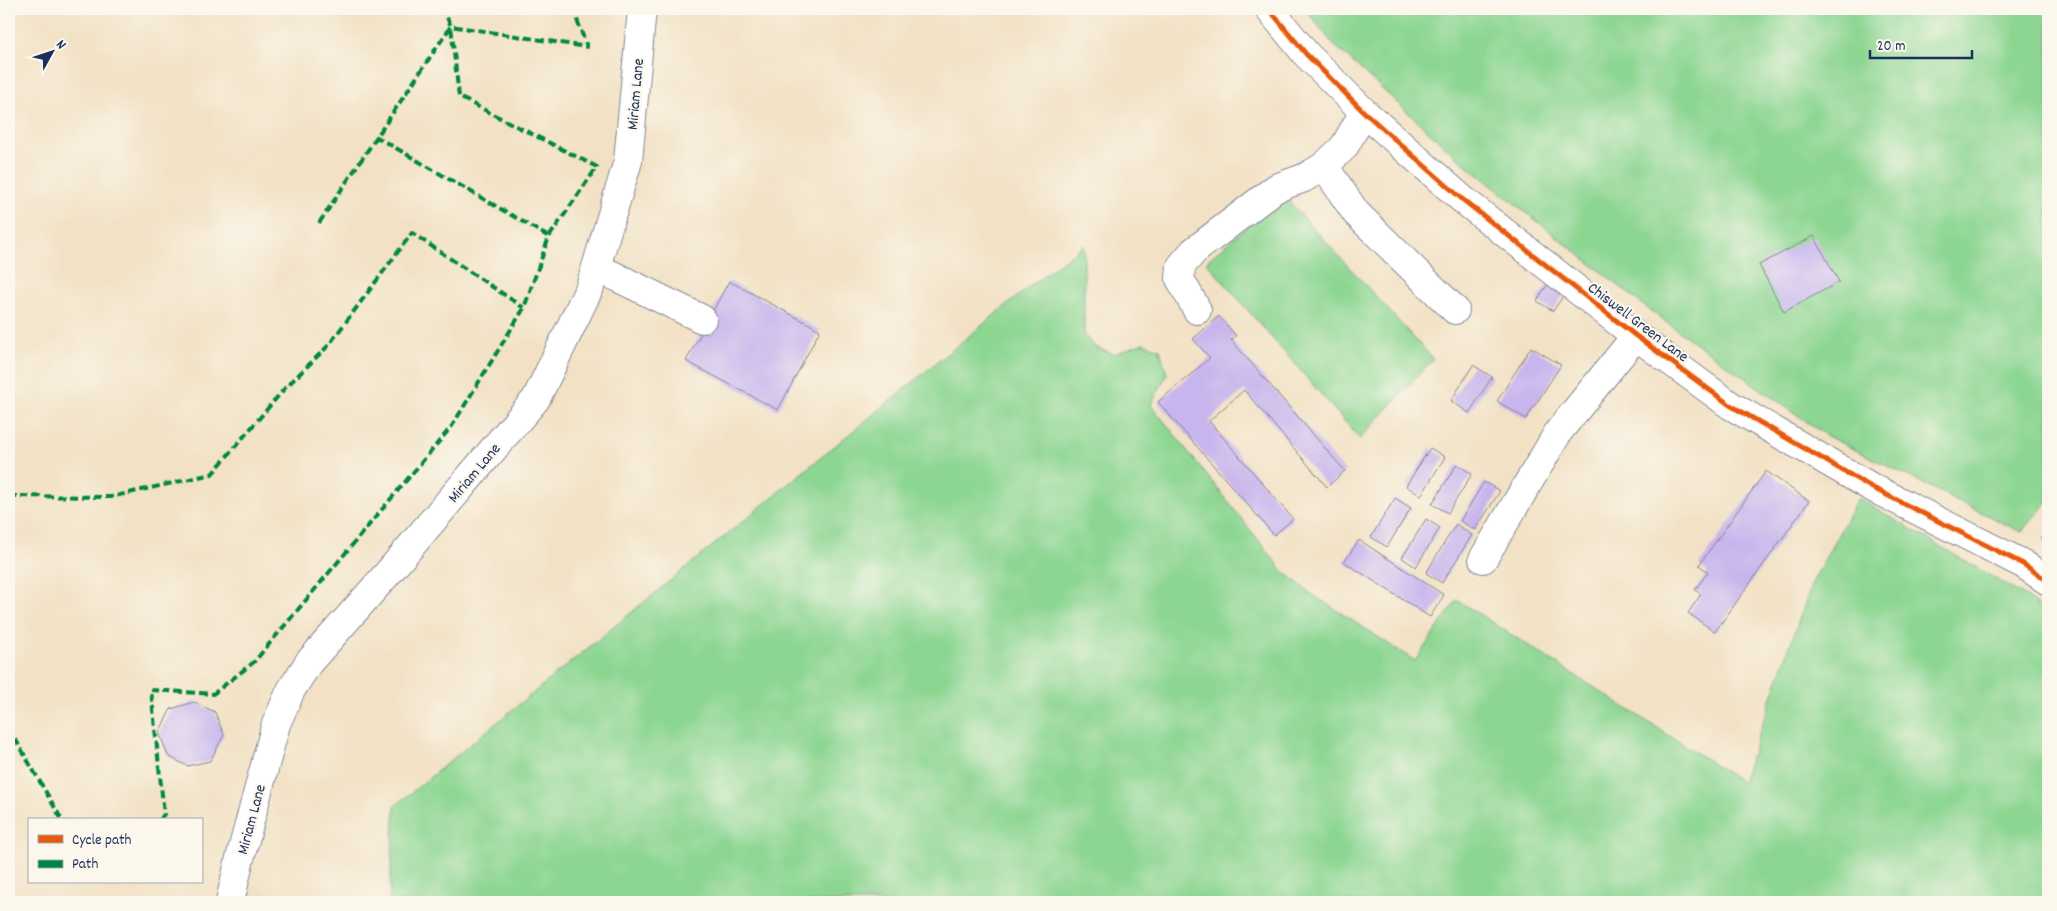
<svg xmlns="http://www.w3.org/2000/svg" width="2057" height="911" font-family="Dekko,sans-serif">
<rect width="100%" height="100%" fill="#fbf7ec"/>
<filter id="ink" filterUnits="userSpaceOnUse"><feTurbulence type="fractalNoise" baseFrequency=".02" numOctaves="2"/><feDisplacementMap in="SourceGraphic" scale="10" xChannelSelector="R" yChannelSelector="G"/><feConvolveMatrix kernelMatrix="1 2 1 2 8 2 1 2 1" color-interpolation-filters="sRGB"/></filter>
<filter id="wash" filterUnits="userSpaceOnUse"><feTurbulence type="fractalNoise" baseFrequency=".0096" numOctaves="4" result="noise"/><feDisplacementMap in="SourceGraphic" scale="20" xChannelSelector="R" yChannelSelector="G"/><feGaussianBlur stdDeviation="1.12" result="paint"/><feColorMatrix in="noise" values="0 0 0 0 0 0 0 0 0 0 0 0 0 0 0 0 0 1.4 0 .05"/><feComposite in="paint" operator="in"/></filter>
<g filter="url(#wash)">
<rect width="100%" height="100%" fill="#f2e1c4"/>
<path fill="#8cd692" stroke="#548278" d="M 1305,9 L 2048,9 L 2048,501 L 2021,532 L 1827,436 L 1656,315 L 1462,162 L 1333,44 Z
M 1283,195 L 1433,359 L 1360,439 L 1206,262 Z
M 1084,245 L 1084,334 L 1095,347 L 1114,354 L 1143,343 L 1160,349 L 1167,374 L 1151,405 L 1283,571 L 1310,593 L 1415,661 L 1457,600 L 1742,782 L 1812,583 L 1858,498 L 2028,598 L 2048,614 L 2048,902 L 389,902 L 395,806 L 1035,282 Z"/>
<g id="blocks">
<path fill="#c8b5ed" d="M 1814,236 L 1839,282 L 1784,312 L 1759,265 Z
M 729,281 L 820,330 L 778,410 L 686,361 Z
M 1549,282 L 1566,292 L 1553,311 L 1537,301 Z
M 1219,316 L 1236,336 L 1231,340 L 1345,471 L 1327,487 L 1244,390 L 1209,421 L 1293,519 L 1274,535 L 1158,402 L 1210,358 L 1193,339 Z
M 1531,347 L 1561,365 L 1526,419 L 1497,401 Z
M 1473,365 L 1492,377 L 1469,413 L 1451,401 Z
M 1430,448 L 1445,457 L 1421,496 L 1406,486 Z
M 1457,464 L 1472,474 L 1448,513 L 1432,504 Z
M 1766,471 L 1809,501 L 1715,632 L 1688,613 L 1701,594 L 1695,590 L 1708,572 L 1699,565 Z
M 1484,482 L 1500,491 L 1475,530 L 1460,521 Z
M 1395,498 L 1411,508 L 1387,547 L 1371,537 Z
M 1426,519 L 1440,528 L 1416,567 L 1402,558 Z
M 1456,524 L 1472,535 L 1442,583 L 1426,573 Z
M 1359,540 L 1444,595 L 1430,617 L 1344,562 Z
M 194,702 L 215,712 L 224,735 L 210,761 L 187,766 L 168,756 L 159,732 L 171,709 Z"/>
</g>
</g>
<g filter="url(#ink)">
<use href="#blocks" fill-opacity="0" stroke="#868891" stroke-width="1"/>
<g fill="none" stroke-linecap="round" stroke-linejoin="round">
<g stroke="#868891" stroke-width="30">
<path id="minor" d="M 1269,9 L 1306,54 L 1364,112 L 1462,199 L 1636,336 L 1730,405 L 1871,487 L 2023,564 L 2048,581
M 1324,166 L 1356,213 L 1455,310
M 596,267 L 702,319
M 1197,310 L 1180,279 L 1181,266 L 1194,251 L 1276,188 L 1304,178 L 1324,166 L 1344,147 L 1364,112
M 1483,559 L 1559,431 L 1636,336
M 230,902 L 239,862 L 276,724 L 291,690 L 309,662 L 388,573 L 536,399 L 590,287 L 628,161 L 642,9"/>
</g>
<path stroke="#868891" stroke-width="3" stroke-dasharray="1 4" stroke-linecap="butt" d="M 2041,539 L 2048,528"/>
<use href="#minor" stroke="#fff" stroke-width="28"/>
<path stroke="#00873e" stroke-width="4" stroke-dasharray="8 4" stroke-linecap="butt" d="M 375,136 L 549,237
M 319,223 L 451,26 L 587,47 L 573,9
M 9,496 L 111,497 L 212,474 L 285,388 L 328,346 L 412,233 L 524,308
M 9,728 L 62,820
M 160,820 L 164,814 L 151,690 L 213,694 L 254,662 L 452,426 L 524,308 L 549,237 L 597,167 L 459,97 L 451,26 L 443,9"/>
<g stroke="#fbf7ec" stroke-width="8">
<path id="cycleway" d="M 1269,9 L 1306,54 L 1364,112 L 1462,199 L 1636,336 L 1730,405 L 1871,487 L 2023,564 L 2048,581"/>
</g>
<use href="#cycleway" stroke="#e8590c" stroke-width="5"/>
</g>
</g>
<g text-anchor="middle" stroke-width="4.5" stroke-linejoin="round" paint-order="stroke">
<g font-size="16" fill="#1b2f5e" stroke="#fbf7ec">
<text transform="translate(634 94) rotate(-85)" y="6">Miriam Lane</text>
<text transform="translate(1639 321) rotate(37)" y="6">Chiswell Green Lane</text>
<text transform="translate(473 472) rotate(-50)" y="6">Miriam Lane</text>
<text transform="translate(250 819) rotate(-75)" y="6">Miriam Lane</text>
</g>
</g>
<rect width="2057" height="911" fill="none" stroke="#fbf7ec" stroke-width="30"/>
<rect x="28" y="818" width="175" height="65" fill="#fbf7ec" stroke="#a1a7b3"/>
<rect x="38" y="835" width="25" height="8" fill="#e8590c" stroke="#a1a7b3"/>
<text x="72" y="844" font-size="15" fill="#1b2f5e">Cycle path</text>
<rect x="38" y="860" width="25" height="8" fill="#00873e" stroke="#a1a7b3"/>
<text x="72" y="868" font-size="15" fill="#1b2f5e">Path</text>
<g transform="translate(52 52) rotate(50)" stroke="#fbf7ec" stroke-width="4" paint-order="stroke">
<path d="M0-4L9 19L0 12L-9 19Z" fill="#1b2f5e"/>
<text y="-8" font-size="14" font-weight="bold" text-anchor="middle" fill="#1b2f5e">N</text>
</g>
<path d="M1870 50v8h102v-8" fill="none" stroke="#1b2f5e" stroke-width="2.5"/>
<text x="1877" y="50" font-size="15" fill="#1b2f5e" stroke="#fbf7ec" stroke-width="4" paint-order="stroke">20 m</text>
</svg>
